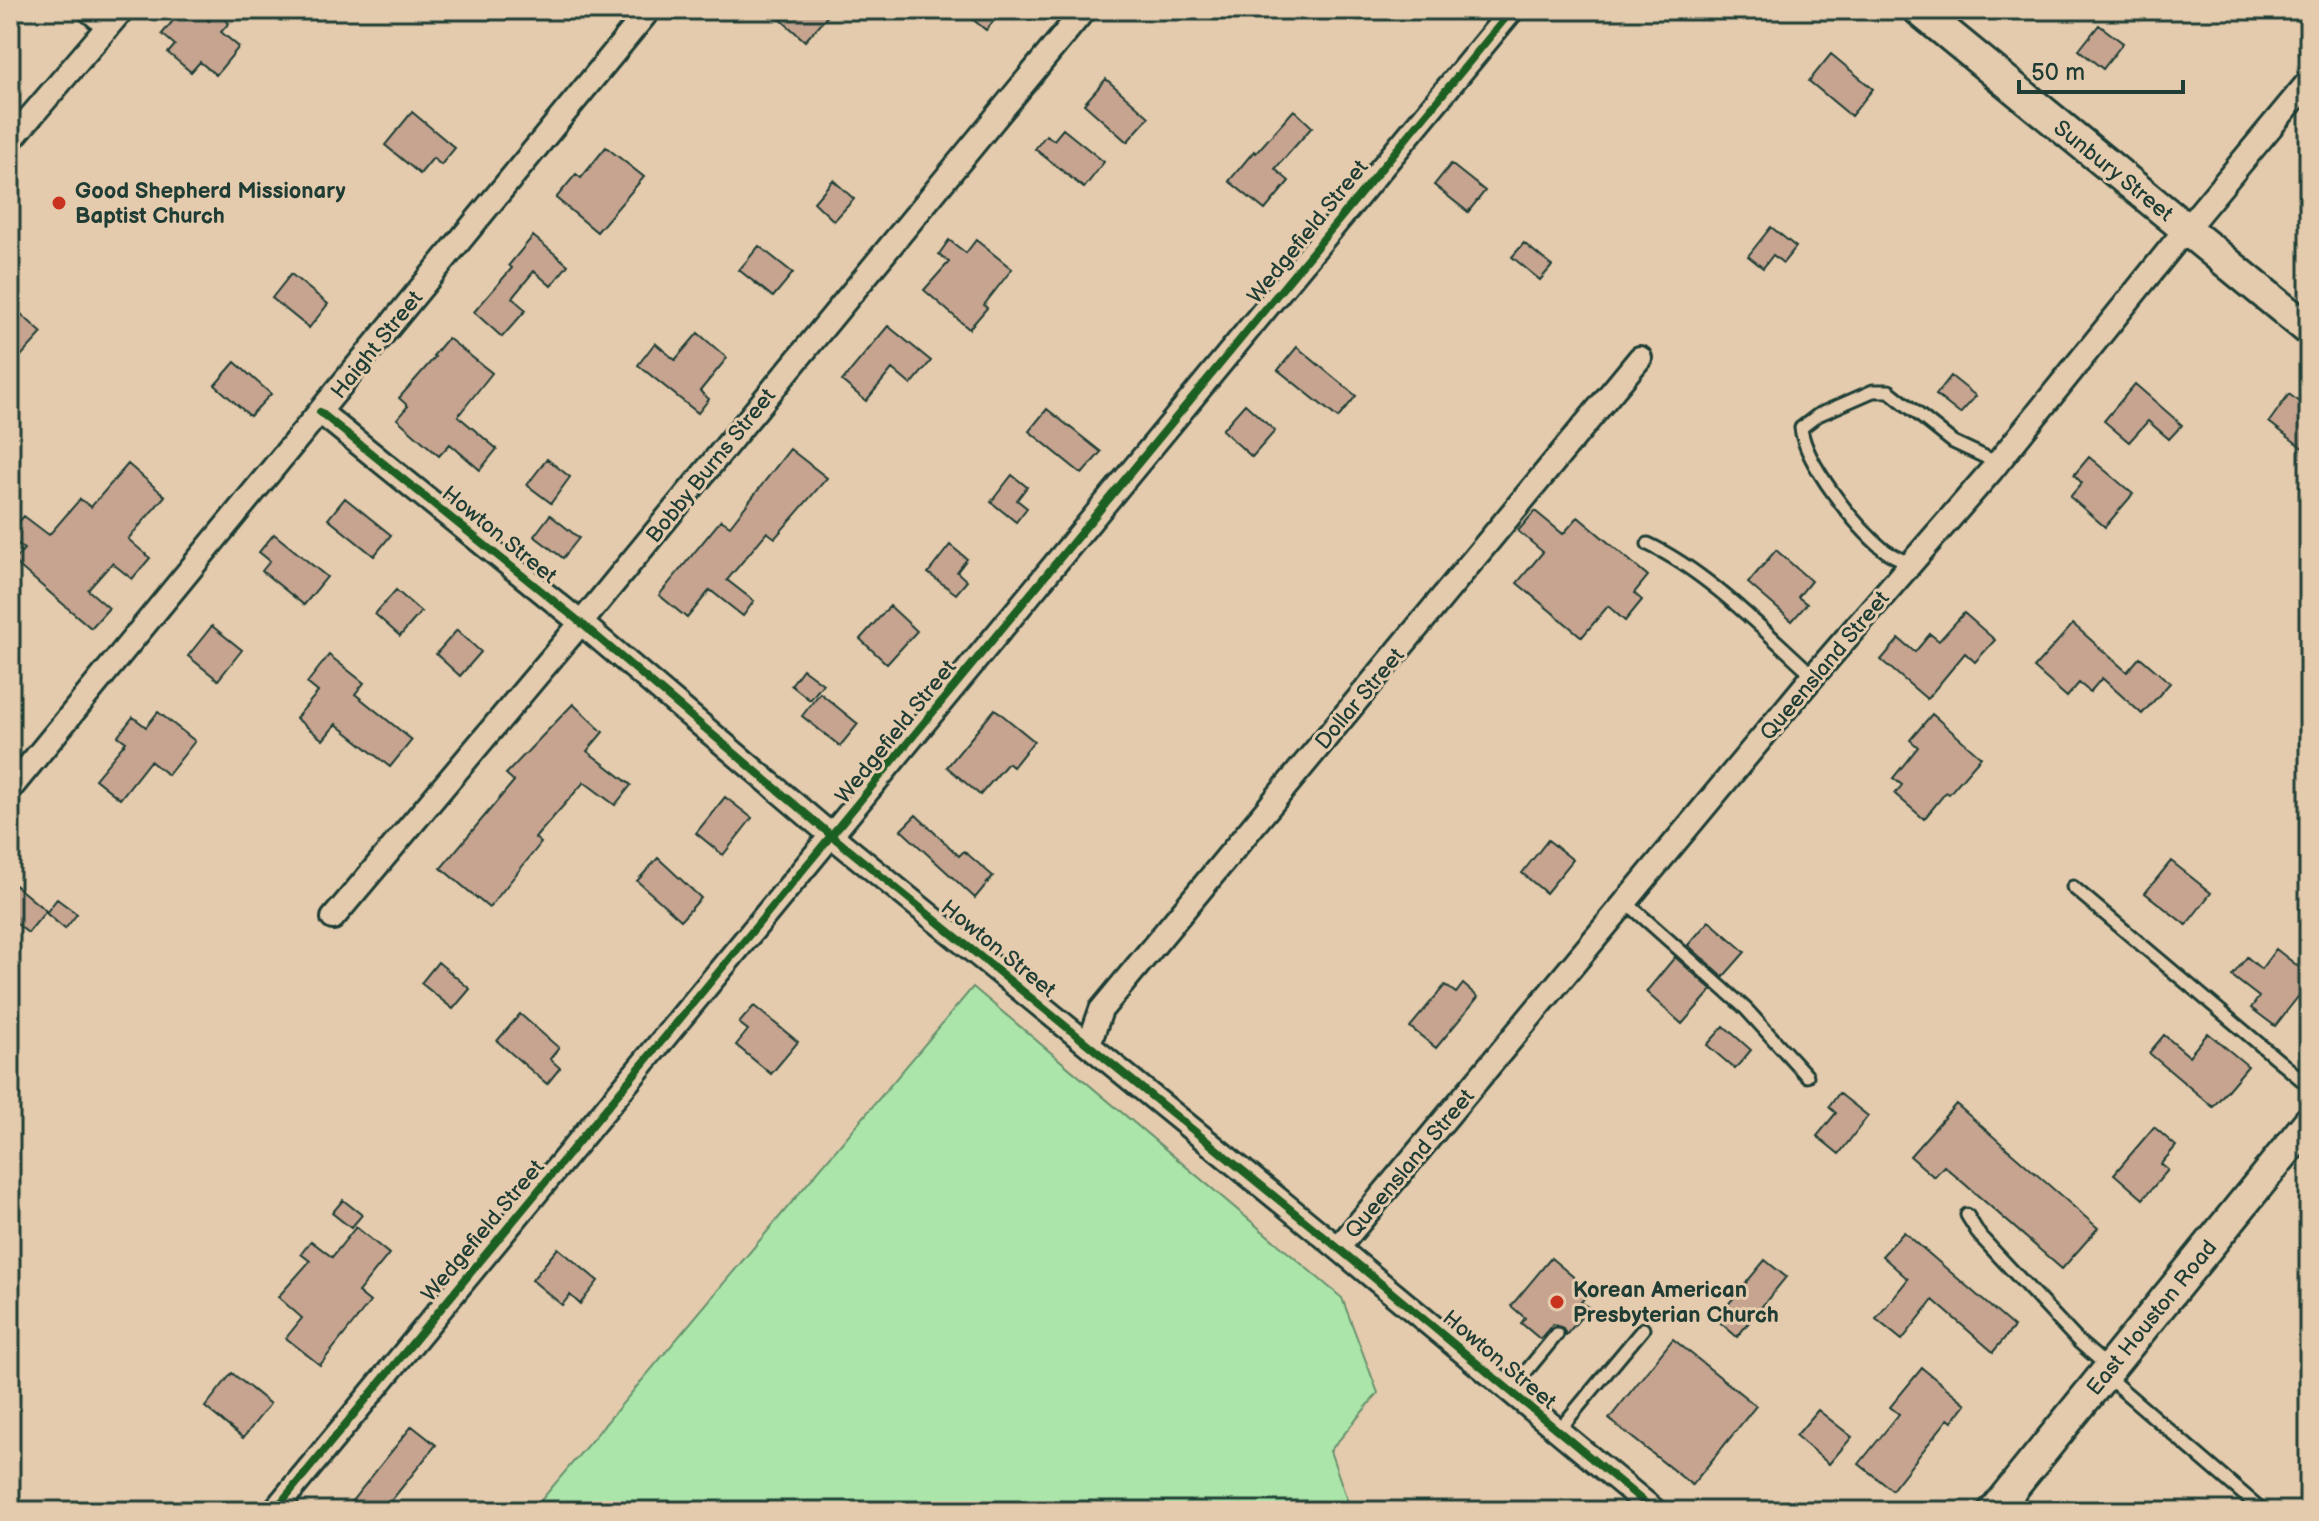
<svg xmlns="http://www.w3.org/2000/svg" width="2319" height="1521" font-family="'Balsamiq Sans',sans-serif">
<rect width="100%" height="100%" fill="#e5cbad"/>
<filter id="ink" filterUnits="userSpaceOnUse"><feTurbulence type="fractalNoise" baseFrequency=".0125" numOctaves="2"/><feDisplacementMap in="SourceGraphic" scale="16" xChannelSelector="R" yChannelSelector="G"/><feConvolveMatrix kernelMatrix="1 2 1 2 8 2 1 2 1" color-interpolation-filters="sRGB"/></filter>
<g filter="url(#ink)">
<path fill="#ace5a9" stroke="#66916e" stroke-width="2" d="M 973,987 L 1342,1298 L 1378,1393 L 1330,1451 L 1351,1511 L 532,1511 Z"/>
<path fill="#c6a490" stroke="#1f3d34" stroke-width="2" d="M 182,10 L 196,10 L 209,21 L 216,12 L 229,23 L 221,32 L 239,47 L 216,75 L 200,62 L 191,72 L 168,53 L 175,45 L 162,34 Z
M 770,10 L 833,10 L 805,41 Z
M 961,10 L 1003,10 L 986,30 Z
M 2099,25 L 2123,43 L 2103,69 L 2079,50 Z
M 1831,54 L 1873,89 L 1851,116 L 1809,81 Z
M 1106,79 L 1149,117 L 1127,142 L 1084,104 Z
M 1294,110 L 1312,127 L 1275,169 L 1289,181 L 1265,210 L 1229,181 L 1254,151 L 1256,153 Z
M 412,112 L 455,148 L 441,165 L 433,158 L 420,174 L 385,145 Z
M 1063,129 L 1104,162 L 1084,188 L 1035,149 L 1046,135 L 1054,140 Z
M 606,147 L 644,177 L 597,232 L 556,198 L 576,174 L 581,178 Z
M 1451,164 L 1485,191 L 1468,212 L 1434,185 Z
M 833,180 L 854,199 L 834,221 L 814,202 Z
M 1771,227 L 1796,247 L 1783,263 L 1773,255 L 1763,268 L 1748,256 Z
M 533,236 L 568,265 L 551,286 L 534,271 L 512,298 L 526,310 L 502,337 L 474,312 L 512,268 L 509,265 Z
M 949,240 L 966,253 L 976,240 L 1012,269 L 984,305 L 987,308 L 969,329 L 924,290 L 949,262 L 939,254 Z
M 1524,243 L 1552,266 L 1540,280 L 1512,257 Z
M 759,246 L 793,273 L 773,297 L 739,270 Z
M 291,274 L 328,304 L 309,328 L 272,298 Z
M 10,304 L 42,333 L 10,368 Z
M 888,326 L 931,361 L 911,385 L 892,369 L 866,401 L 842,381 Z
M 698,333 L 727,358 L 700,391 L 709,399 L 698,413 L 638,365 L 655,343 L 675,360 Z
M 448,338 L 492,373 L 458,416 L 497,449 L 480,470 L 450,444 L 439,456 L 397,419 L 408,406 L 399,398 L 435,357 L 433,356 Z
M 1297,347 L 1356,396 L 1338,418 L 1278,370 Z
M 235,362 L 271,394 L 250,416 L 215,385 Z
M 1951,376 L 1976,396 L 1960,414 L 1936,395 Z
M 2135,384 L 2182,425 L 2169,439 L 2148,421 L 2129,442 L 2104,421 Z
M 2289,394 L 2309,410 L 2309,453 L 2269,422 Z
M 1245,404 L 1275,431 L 1252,457 L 1222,430 Z
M 1047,409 L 1101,452 L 1082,474 L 1029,431 Z
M 790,449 L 827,478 L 775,538 L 767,532 L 727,580 L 754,601 L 743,616 L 710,590 L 687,618 L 659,595 L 721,520 L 730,526 Z
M 2089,457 L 2133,494 L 2105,527 L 2070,497 L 2082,483 L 2074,475 Z
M 547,459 L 570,477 L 551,503 L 527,485 Z
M 128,464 L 165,496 L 128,539 L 150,558 L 132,579 L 112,563 L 88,590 L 109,608 L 91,628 L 13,561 L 24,549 L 10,538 L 10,532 L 24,516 L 49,535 L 80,499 L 91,507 Z
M 1012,475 L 1027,487 L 1017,500 L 1027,508 L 1016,522 L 991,502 Z
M 345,498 L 391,535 L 374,556 L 328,519 Z
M 1535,511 L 1563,534 L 1578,517 L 1648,576 L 1634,593 L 1642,600 L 1625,621 L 1608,606 L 1582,637 L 1517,583 L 1543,552 L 1518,531 Z
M 550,515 L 579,538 L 563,558 L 534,536 Z
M 274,534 L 327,577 L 304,605 L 262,571 L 270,561 L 259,552 Z
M 950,545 L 967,559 L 957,572 L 967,581 L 956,594 L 928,573 Z
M 1776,550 L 1811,581 L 1798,597 L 1807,604 L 1792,621 L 1748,583 Z
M 396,590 L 421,612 L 400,636 L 375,614 Z
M 890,606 L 917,631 L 887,664 L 860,639 Z
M 1964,613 L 1995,640 L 1975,662 L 1965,653 L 1927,699 L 1881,660 L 1899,639 L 1915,652 L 1930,634 L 1939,641 Z
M 2073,624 L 2127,672 L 2140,657 L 2170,683 L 2142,714 L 2102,678 L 2090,692 L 2079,683 L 2067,697 L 2034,668 Z
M 212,626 L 242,650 L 218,680 L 188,656 Z
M 457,630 L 481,652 L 460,676 L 436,654 Z
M 329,655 L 364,683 L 355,694 L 412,740 L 390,767 L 336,724 L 323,740 L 296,718 L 318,692 L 307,683 Z
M 803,669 L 823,684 L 810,700 L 791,685 Z
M 820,693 L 858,724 L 840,746 L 802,716 Z
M 573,704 L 603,732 L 587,751 L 631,785 L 615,805 L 584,782 L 535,838 L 541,843 L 489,908 L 441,868 L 514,781 L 506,774 Z
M 995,709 L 1034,741 L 1013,767 L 1008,763 L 980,795 L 947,767 Z
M 158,712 L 195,741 L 168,775 L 150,761 L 120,799 L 95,779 L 126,742 L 118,736 L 133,717 L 146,727 Z
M 1932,714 L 1981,757 L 1949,794 L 1946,792 L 1924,819 L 1895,794 L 1902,785 L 1893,778 L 1918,747 L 1910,740 Z
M 725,797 L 752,818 L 723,855 L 696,833 Z
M 916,815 L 959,856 L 964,851 L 993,876 L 975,898 L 901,830 Z
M 1548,840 L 1573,860 L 1546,893 L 1522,873 Z
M 658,858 L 701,898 L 681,920 L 637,881 Z
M 2171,861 L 2211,893 L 2186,925 L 2145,893 Z
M 10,881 L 46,911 L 28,933 L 10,918 Z
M 57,899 L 77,914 L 65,929 L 46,913 Z
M 1709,921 L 1745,952 L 1723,977 L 1688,945 Z
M 2276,949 L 2309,975 L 2309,983 L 2275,1026 L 2251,1008 L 2259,997 L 2232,976 L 2247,957 L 2261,969 Z
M 1675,957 L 1712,990 L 1682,1024 L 1646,992 Z
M 438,962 L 470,989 L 453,1009 L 421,983 Z
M 1463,984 L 1478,997 L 1436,1048 L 1410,1027 L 1445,985 L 1456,993 Z
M 754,1006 L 798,1042 L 771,1074 L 736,1045 L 748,1030 L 739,1023 Z
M 520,1014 L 559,1048 L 550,1059 L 560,1068 L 547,1084 L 497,1041 Z
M 1724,1026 L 1751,1050 L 1735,1069 L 1707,1045 Z
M 2208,1033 L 2248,1066 L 2213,1107 L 2149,1053 L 2164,1035 L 2189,1056 Z
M 1839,1093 L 1868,1116 L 1839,1154 L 1817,1136 L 1836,1113 L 1829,1107 Z
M 1956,1104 L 2098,1228 L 2062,1269 L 1944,1166 L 1934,1177 L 1910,1156 Z
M 2154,1127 L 2176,1146 L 2161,1164 L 2168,1170 L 2143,1199 L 2114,1174 Z
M 343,1200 L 362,1215 L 351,1228 L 332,1213 Z
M 356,1227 L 389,1254 L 358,1292 L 370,1302 L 320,1365 L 286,1338 L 302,1318 L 278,1297 L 310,1261 L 301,1254 L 311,1241 L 332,1257 Z
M 1904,1232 L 2014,1327 L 1993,1352 L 1933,1300 L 1902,1340 L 1876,1319 L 1908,1279 L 1882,1256 Z
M 558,1248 L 598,1281 L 580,1304 L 570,1295 L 562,1305 L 532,1280 Z
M 1551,1258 L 1590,1291 L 1581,1302 L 1589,1308 L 1566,1335 L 1563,1328 L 1553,1324 L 1540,1339 L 1521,1323 L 1525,1318 L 1511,1306 Z
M 1765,1260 L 1786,1277 L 1737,1337 L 1716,1319 Z
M 1673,1339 L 1756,1406 L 1692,1485 L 1609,1419 Z
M 1922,1368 L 1966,1404 L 1952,1422 L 1948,1419 L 1892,1490 L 1859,1464 L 1899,1414 L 1890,1407 Z
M 232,1373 L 270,1404 L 243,1438 L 205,1407 Z
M 1818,1410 L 1852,1437 L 1829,1464 L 1796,1436 Z
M 412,1426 L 436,1445 L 383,1511 L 344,1511 Z"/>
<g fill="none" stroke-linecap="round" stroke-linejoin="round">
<g stroke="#1f3d34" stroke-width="17">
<path id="lane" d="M 1648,544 C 1709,573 1764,631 1814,676
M 1911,564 C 1902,559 1891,556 1883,549 C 1856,527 1805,463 1801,428 L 1818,415 L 1873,391 L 1889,391 L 1953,442 L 1998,463
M 2073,887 L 2309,1086
M 1626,902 L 1746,1009 L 1807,1076
M 1967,1215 L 1980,1236 L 2079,1342 L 2109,1368
M 2105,1375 L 2263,1511
M 1510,1391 L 1557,1334
M 1558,1431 L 1643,1329"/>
</g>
<g stroke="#1f3d34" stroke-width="28">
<path id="street" d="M 89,10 L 108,26
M 10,141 L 122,10
M 320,412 L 581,623 L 832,836 L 1338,1248 L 1655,1511
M 10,789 L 649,10
M 333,918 L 581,623 L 1084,10
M 1089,1044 L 1101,1010 L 1640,358
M 1338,1248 L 1804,687 L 1991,471 L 2186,229 L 2309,81
M 274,1511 L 1512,10"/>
</g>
<g stroke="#1f3d34" stroke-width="36">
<path id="secondary" d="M 1919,10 L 2309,330
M 1994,1511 L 2309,1122"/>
</g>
<use href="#lane" stroke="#e5cbad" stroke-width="11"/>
<use href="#street" stroke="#e5cbad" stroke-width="22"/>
<use href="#secondary" stroke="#e5cbad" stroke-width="30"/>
<g stroke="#e5cbad" stroke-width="13">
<path id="cycleway" d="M 320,412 L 581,623 L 832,836 L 1338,1248 L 1655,1511
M 274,1511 L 1512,10"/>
</g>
<use href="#cycleway" stroke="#1b5e20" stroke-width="8"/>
</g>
</g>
<g fill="#c8321e" stroke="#e5cbad" stroke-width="3">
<circle cx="59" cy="203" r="8"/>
<circle cx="1557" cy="1302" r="8"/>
</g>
<g text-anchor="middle" stroke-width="6" stroke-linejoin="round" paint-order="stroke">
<g font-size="22" fill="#1f3d34" stroke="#e5cbad">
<text transform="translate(2114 170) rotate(39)" y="8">Sunbury Street</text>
<text transform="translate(1307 231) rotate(-51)" y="8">Wedgefield Street</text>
<text transform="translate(376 344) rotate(-51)" y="8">Haight Street</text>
<text transform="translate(710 465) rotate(-51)" y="8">Bobby Burns Street</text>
<text transform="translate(500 534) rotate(39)" y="8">Howton Street</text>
<text transform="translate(1824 665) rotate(-50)" y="8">Queensland Street</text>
<text transform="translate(1359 698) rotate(-50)" y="8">Dollar Street</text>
<text transform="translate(895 731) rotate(-51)" y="8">Wedgefield Street</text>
<text transform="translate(999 948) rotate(39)" y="8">Howton Street</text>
<text transform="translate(1409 1163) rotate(-50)" y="8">Queensland Street</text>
<text transform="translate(482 1230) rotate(-50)" y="8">Wedgefield Street</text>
<text transform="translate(2151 1317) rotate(-51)" y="8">East Houston Road</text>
<text transform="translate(1500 1359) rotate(40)" y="8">Howton Street</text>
</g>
<g font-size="22" font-weight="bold" fill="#1f3d34" stroke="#e5cbad" text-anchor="start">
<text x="75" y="198">Good Shepherd Missionary<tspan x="75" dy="25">Baptist Church</tspan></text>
<text x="1573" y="1297">Korean American<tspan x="1573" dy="25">Presbyterian Church</tspan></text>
</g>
</g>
<rect width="2319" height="1521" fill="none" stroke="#e5cbad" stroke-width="40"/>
<rect x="20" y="20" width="2279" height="1481" fill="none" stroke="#1f3d34" stroke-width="3" filter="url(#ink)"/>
<path d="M2019 80v12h164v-12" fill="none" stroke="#1f3d34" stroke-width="4"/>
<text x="2031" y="80" font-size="24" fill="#1f3d34" stroke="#e5cbad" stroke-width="6" paint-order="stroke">50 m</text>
</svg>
